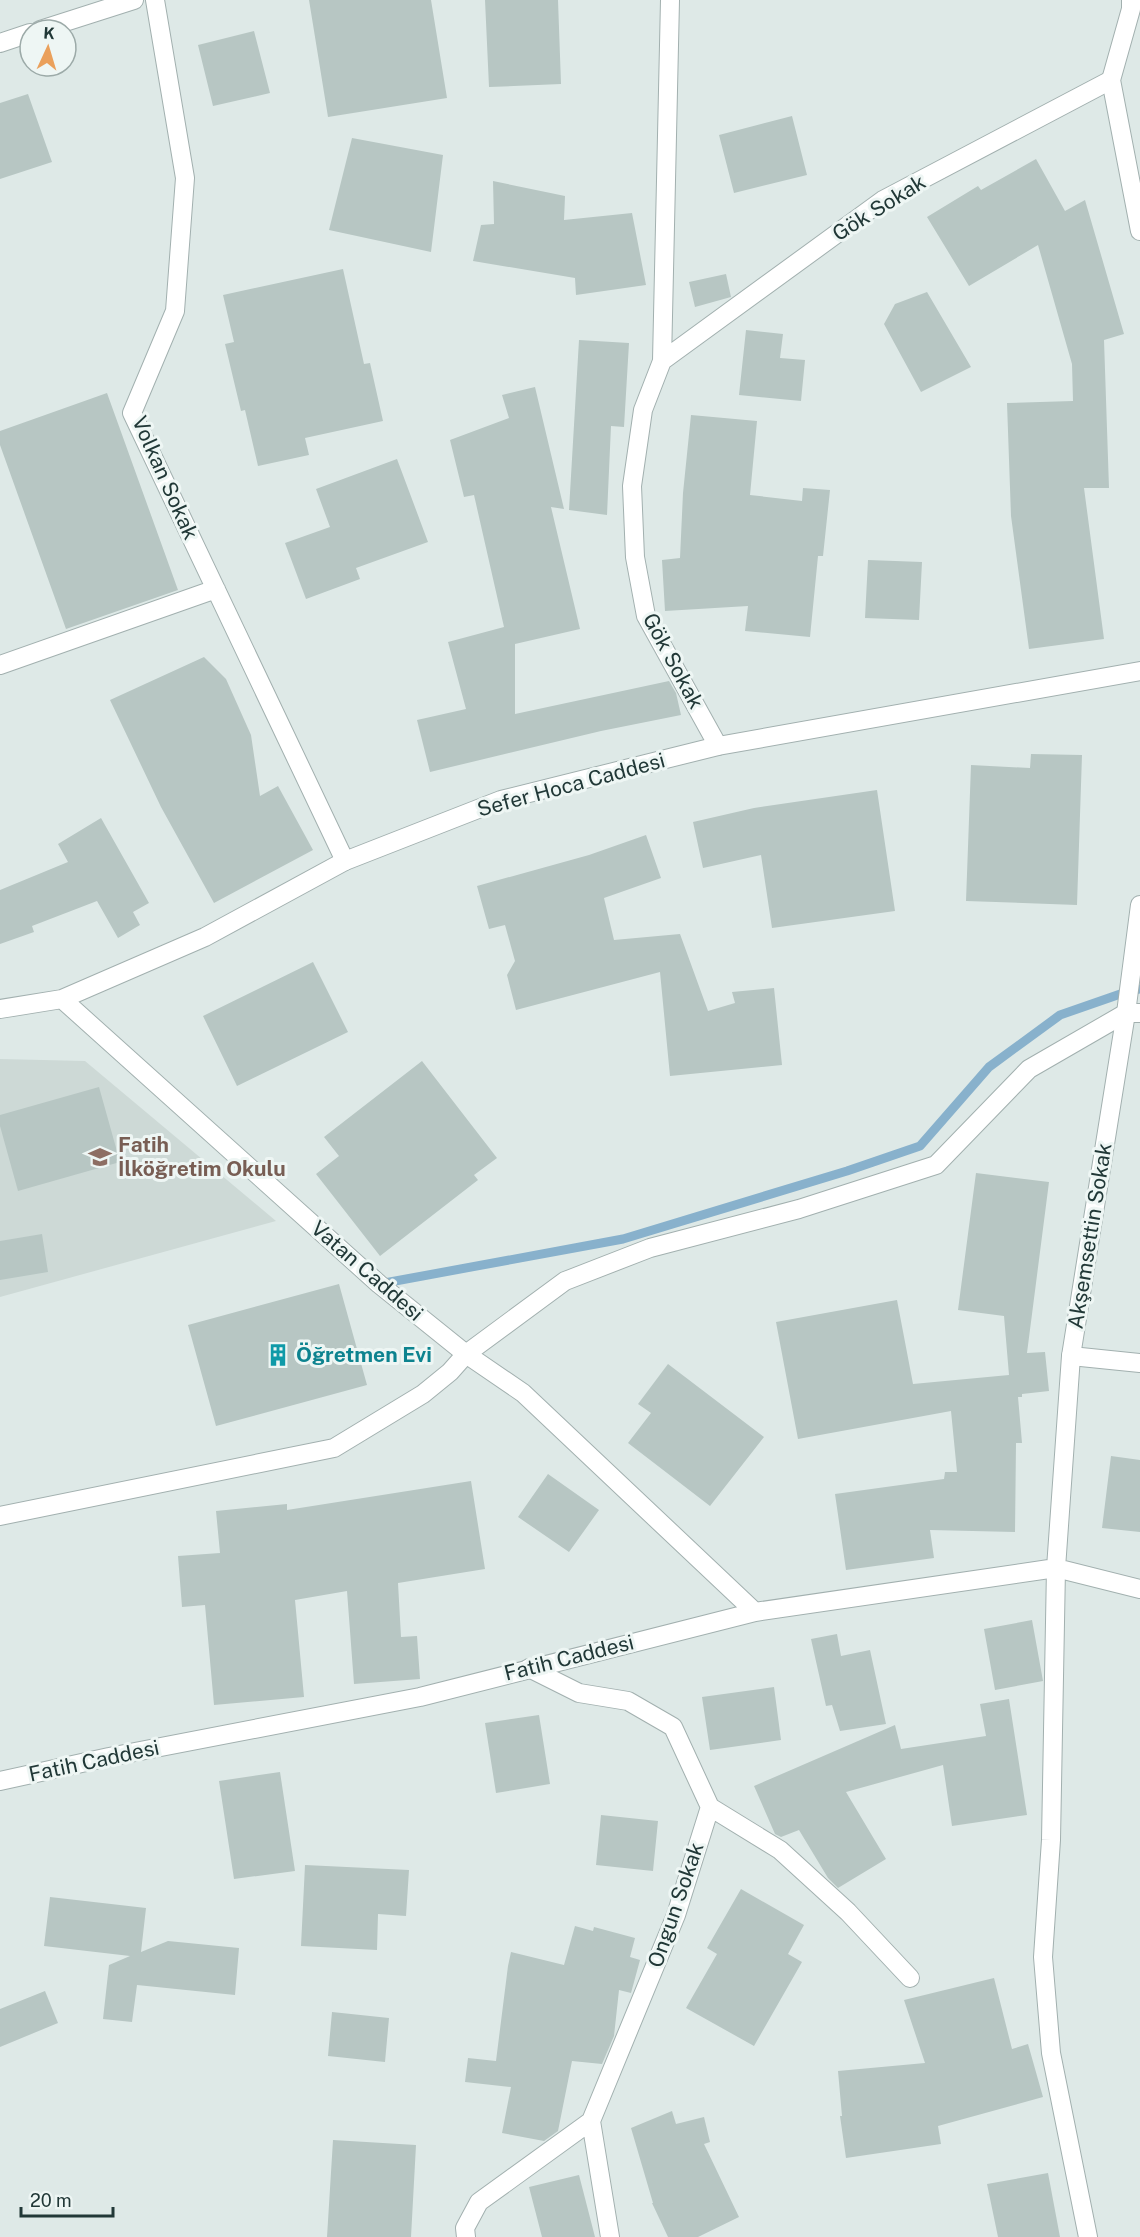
<svg xmlns="http://www.w3.org/2000/svg" width="1140" height="2237" font-family="'Public Sans',sans-serif">
<rect width="100%" height="100%" fill="#dee9e7"/>
<path fill="#cdd9d6" d="M 0,1059 L 85,1061 L 276,1221 L 0,1297 Z"/>
<g fill="none" stroke-linecap="round" stroke-linejoin="round">
<path stroke="#88b1cc" stroke-width="9" d="M 379,1284 L 623,1239 L 847,1171 L 920,1146 L 989,1067 L 1060,1015 L 1129,991 L 1140,989"/>
</g>
<path fill="#b7c6c3" d="M 309,0 L 431,0 L 447,98 L 328,117 Z
M 485,0 L 558,0 L 561,84 L 489,87 Z
M 254,31 L 270,93 L 213,106 L 198,45 Z
M 28,94 L 52,162 L 0,179 L 0,103 Z
M 792,116 L 807,175 L 734,193 L 719,135 Z
M 352,138 L 443,155 L 431,252 L 329,230 Z
M 1036,159 L 1065,211 L 1085,200 L 1124,334 L 1104,340 L 1109,488 L 1084,488 L 1104,639 L 1029,649 L 1011,516 L 1007,403 L 1073,401 L 1072,364 L 1038,245 L 969,286 L 927,217 L 978,186 L 981,190 Z
M 493,181 L 565,196 L 564,220 L 632,213 L 646,285 L 576,295 L 575,278 L 473,261 L 481,225 L 494,224 Z
M 343,269 L 364,364 L 370,363 L 383,421 L 305,438 L 309,455 L 258,466 L 245,410 L 241,411 L 225,344 L 234,342 L 223,295 Z
M 726,274 L 731,297 L 695,307 L 689,282 Z
M 927,292 L 971,367 L 921,392 L 884,324 L 895,304 Z
M 746,330 L 783,334 L 780,358 L 805,360 L 801,401 L 739,395 Z
M 579,340 L 629,343 L 624,427 L 611,426 L 607,515 L 569,510 Z
M 535,387 L 564,509 L 551,507 L 580,629 L 515,644 L 515,714 L 669,681 L 676,693 L 681,715 L 601,731 L 430,772 L 417,720 L 466,709 L 448,642 L 504,627 L 474,495 L 464,497 L 450,440 L 509,418 L 502,395 Z
M 107,393 L 178,590 L 66,629 L 0,445 L 0,431 Z
M 691,415 L 757,421 L 750,495 L 802,501 L 803,488 L 830,490 L 823,556 L 818,556 L 810,637 L 745,631 L 748,606 L 665,611 L 662,560 L 680,558 L 683,493 Z
M 397,459 L 428,542 L 356,568 L 360,579 L 306,599 L 285,543 L 330,527 L 316,489 Z
M 868,560 L 922,562 L 919,620 L 865,618 Z
M 204,657 L 226,679 L 251,735 L 260,796 L 278,786 L 313,850 L 214,903 L 161,807 L 110,700 Z
M 1031,754 L 1082,755 L 1077,905 L 966,901 L 971,765 L 1030,768 Z
M 877,790 L 895,911 L 772,928 L 761,855 L 703,868 L 693,822 L 754,808 Z
M 101,818 L 149,903 L 133,912 L 140,925 L 118,938 L 97,901 L 32,926 L 34,932 L 0,944 L 0,890 L 68,862 L 58,844 Z
M 646,835 L 661,878 L 604,898 L 614,940 L 680,934 L 708,1011 L 735,1003 L 732,992 L 774,988 L 782,1065 L 670,1076 L 660,972 L 516,1010 L 507,975 L 515,961 L 505,925 L 489,929 L 477,886 L 589,855 Z
M 313,962 L 348,1032 L 237,1086 L 203,1016 Z
M 422,1061 L 497,1158 L 474,1175 L 478,1180 L 380,1256 L 316,1174 L 339,1156 L 324,1137 Z
M 99,1087 L 120,1162 L 18,1191 L 0,1126 L 0,1115 Z
M 976,1173 L 1049,1182 L 1027,1353 L 1045,1352 L 1049,1391 L 1022,1394 L 1022,1397 L 1018,1397 L 1022,1443 L 1016,1443 L 1015,1532 L 930,1530 L 934,1558 L 846,1570 L 835,1494 L 944,1479 L 945,1472 L 957,1472 L 951,1411 L 798,1439 L 776,1322 L 897,1300 L 913,1384 L 1009,1375 L 1004,1316 L 958,1310 Z
M 42,1234 L 48,1272 L 0,1280 L 0,1241 Z
M 339,1284 L 367,1385 L 216,1426 L 188,1325 Z
M 668,1364 L 764,1437 L 710,1506 L 628,1443 L 651,1413 L 638,1404 Z
M 1111,1456 L 1140,1460 L 1140,1532 L 1102,1528 Z
M 548,1474 L 599,1510 L 569,1552 L 518,1517 Z
M 471,1481 L 485,1569 L 398,1583 L 401,1637 L 417,1636 L 420,1679 L 354,1684 L 347,1591 L 295,1600 L 304,1697 L 214,1705 L 205,1605 L 182,1607 L 178,1556 L 220,1553 L 216,1511 L 287,1504 L 287,1510 Z
M 1032,1620 L 1043,1681 L 995,1690 L 984,1629 Z
M 837,1634 L 841,1656 L 870,1650 L 886,1724 L 840,1731 L 832,1705 L 826,1706 L 811,1639 Z
M 774,1687 L 781,1740 L 710,1750 L 702,1697 Z
M 1009,1699 L 1027,1815 L 952,1826 L 943,1765 L 846,1792 L 886,1859 L 838,1888 L 828,1878 L 799,1830 L 781,1837 L 775,1834 L 754,1786 L 895,1725 L 901,1749 L 986,1736 L 980,1704 Z
M 539,1715 L 550,1784 L 496,1793 L 485,1723 Z
M 280,1772 L 295,1871 L 234,1879 L 219,1781 Z
M 601,1815 L 658,1821 L 653,1871 L 596,1865 Z
M 305,1865 L 409,1870 L 406,1916 L 378,1914 L 377,1950 L 301,1946 Z
M 741,1889 L 804,1925 L 788,1954 L 802,1962 L 754,2046 L 686,2008 L 717,1954 L 707,1948 Z
M 50,1897 L 146,1908 L 141,1952 L 168,1941 L 239,1948 L 235,1995 L 137,1985 L 132,2022 L 103,2019 L 109,1965 L 130,1956 L 44,1946 Z
M 575,1926 L 593,1931 L 594,1927 L 635,1938 L 630,1957 L 640,1960 L 631,1993 L 619,1990 L 614,2036 L 602,2064 L 572,2061 L 558,2131 L 544,2141 L 502,2133 L 511,2087 L 465,2082 L 468,2058 L 496,2061 L 508,1966 L 511,1952 L 564,1965 Z
M 994,1978 L 1012,2049 L 1028,2044 L 1043,2097 L 938,2126 L 941,2144 L 846,2158 L 840,2116 L 842,2116 L 838,2071 L 925,2063 L 904,2000 Z
M 45,1991 L 58,2023 L 0,2047 L 0,2009 Z
M 332,2012 L 389,2018 L 385,2062 L 328,2056 Z
M 672,2111 L 676,2124 L 704,2117 L 710,2142 L 704,2144 L 739,2217 L 698,2237 L 668,2237 L 652,2203 L 653,2203 L 631,2128 Z
M 333,2140 L 416,2145 L 411,2237 L 327,2237 Z
M 1048,2173 L 1060,2237 L 998,2237 L 987,2184 Z
M 579,2175 L 595,2237 L 542,2237 L 529,2187 Z"/>
<g fill="none" stroke-linecap="round" stroke-linejoin="round">
<g stroke="#a2b0af" stroke-width="20">
<path id="minor" d="M 155,0 L 185,178 L 175,311 L 132,413 L 345,861
M 670,0 L 662,361 L 643,410 L 632,486 L 635,557 L 646,616 L 718,746
M 662,361 L 883,200 L 1111,80
M 0,665 L 216,589
M 1071,1356 L 1140,1363
M 0,1516 L 334,1448 L 423,1394 L 450,1372 L 466,1354 L 565,1281 L 650,1248 L 799,1209 L 936,1165 L 1029,1069 L 1126,1013 L 1140,1013
M 1056,1568 L 1051,1840 L 1043,1957 L 1051,2053 L 1088,2237
M 529,1668 L 579,1693 L 628,1701 L 673,1727 L 710,1807 L 676,1915 L 591,2121 L 610,2237
M 710,1807 L 780,1850 L 848,1912 L 910,1978
M 466,2237 L 465,2228 L 479,2202 L 591,2121"/>
</g>
<g stroke="#a2b0af" stroke-width="20">
<path id="tertiary" d="M 1131,0 L 1131,9 L 1111,80 L 1140,231
M 40,30 L 134,0
M 0,43 L 30,33
M 62,999 L 379,1284 L 466,1354 L 523,1393 L 755,1612
M 0,1009 L 62,999 L 205,937 L 345,861 L 501,800 L 718,746 L 1140,671
M 1056,1568 L 1071,1356 L 1126,1013 L 1140,905
M 0,1781 L 109,1757 L 420,1697 L 755,1612 L 1056,1568 L 1140,1589"/>
</g>
<use href="#minor" stroke="#fff" stroke-width="18"/>
<use href="#tertiary" stroke="#fff" stroke-width="18"/>
</g>
<defs>
<g id="school-bare" transform="scale(1.8)"><path d="M0-5L7-2L0 1L-7-2ZM-4 1L0 2.5L4 1V4Q0 6-4 4Z" fill="#8d6e63" stroke="#eef6f4" stroke-width="2.5" paint-order="stroke"/></g>
<g id="building-bare" transform="scale(1.8)"><path d="M-4-6H4V6H1V3H-1V6H-4ZM-2.5-4.3h1.7v1.8h-1.7ZM.8-4.3h1.7v1.8H.8ZM-2.5-1h1.7V.8h-1.7ZM.8-1h1.7V.8H.8Z" fill="#0f9aa8" stroke="#eef6f4" stroke-width="2.5" paint-order="stroke"/></g>
</defs>
<g fill-rule="evenodd">
<use href="#school-bare" x="100" y="1157"/>
<use href="#building-bare" x="278" y="1355"/>
</g>
<g text-anchor="middle" stroke-width="6" stroke-linejoin="round" paint-order="stroke">
<g font-size="21" fill="#213837" stroke="#eef6f4">
<text transform="translate(879 208) rotate(-32)" y="7">Gök Sokak</text>
<text transform="translate(165 478) rotate(66)" y="7">Volkan Sokak</text>
<text transform="translate(673 661) rotate(62)" y="7">Gök Sokak</text>
<text transform="translate(571 785) rotate(-15)" y="7">Sefer Hoca Caddesi</text>
<text transform="translate(1090 1236) rotate(-81)" y="7">Akşemsettin Sokak</text>
<text transform="translate(367 1271) rotate(41)" y="7">Vatan Caddesi</text>
<text transform="translate(569 1658) rotate(-14)" y="7">Fatih Caddesi</text>
<text transform="translate(94 1761) rotate(-12)" y="7">Fatih Caddesi</text>
<text transform="translate(676 1905) rotate(-71)" y="7">Ongun Sokak</text>
</g>
<g font-size="21" font-weight="bold" fill="#785e54" stroke="#eef6f4" text-anchor="start">
<text x="118" y="1152">Fatih<tspan x="118" dy="24">İlköğretim Okulu</tspan></text>
</g>
<g font-size="21" font-weight="bold" fill="#0d838f" stroke="#eef6f4" text-anchor="start">
<text x="296" y="1362">Öğretmen Evi</text>
</g>
</g>
<g transform="translate(48 48) rotate(4)"><circle r="28" fill="#eef6f4" stroke="#9caaa8" stroke-width="1.5"/>
<path d="M0-4.5L10 22L0 15L-10 22Z" fill="#eaa05b"/>
<text y="-9" font-size="16" font-weight="bold" text-anchor="middle" fill="#213837">K</text>
</g>
<path d="M21 2207v9h92v-9" fill="none" stroke="#213837" stroke-width="3"/>
<text x="30" y="2207" font-size="18" fill="#213837" stroke="#eef6f4" stroke-width="4.5" paint-order="stroke">20 m</text>
</svg>
